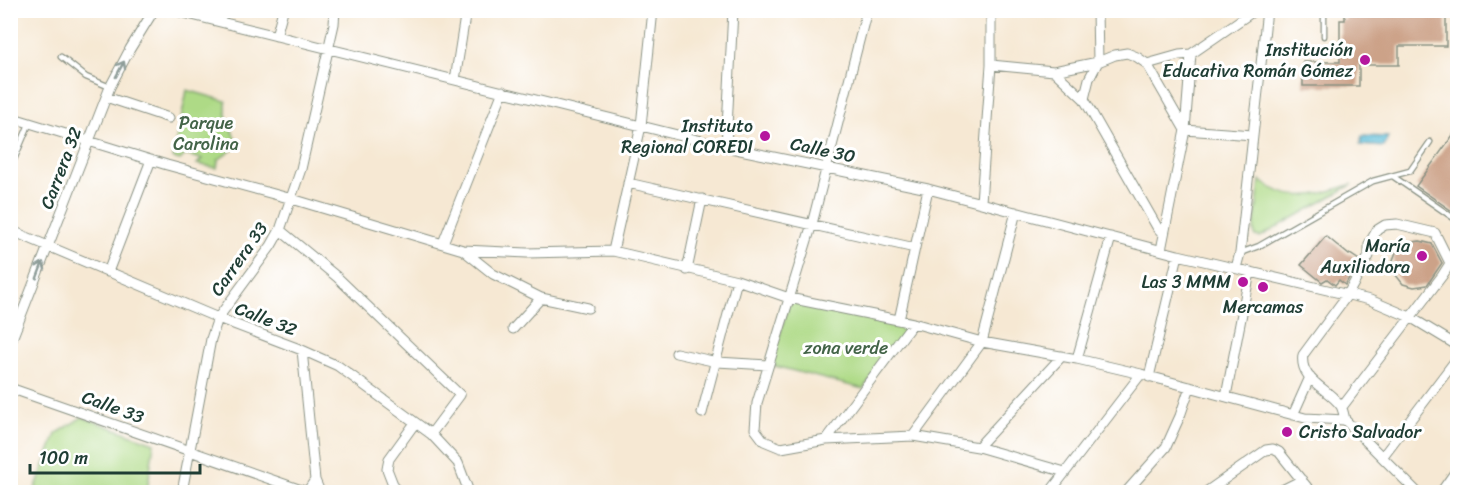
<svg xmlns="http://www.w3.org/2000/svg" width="1468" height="503" font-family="Sriracha,sans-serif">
<rect width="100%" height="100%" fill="#fff"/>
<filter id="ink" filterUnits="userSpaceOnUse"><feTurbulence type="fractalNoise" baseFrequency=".0167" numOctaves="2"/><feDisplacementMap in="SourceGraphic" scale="12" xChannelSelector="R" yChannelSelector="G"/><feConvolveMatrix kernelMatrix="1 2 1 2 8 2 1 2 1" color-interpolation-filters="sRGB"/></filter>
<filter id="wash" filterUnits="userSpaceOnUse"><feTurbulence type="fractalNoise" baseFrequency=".008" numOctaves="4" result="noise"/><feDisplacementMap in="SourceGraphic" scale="24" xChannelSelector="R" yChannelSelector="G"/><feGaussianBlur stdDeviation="1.35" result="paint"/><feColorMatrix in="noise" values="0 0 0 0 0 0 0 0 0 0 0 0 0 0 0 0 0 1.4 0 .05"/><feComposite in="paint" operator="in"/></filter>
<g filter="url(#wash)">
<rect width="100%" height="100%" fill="#f6e8d3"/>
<path fill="#aeda86" stroke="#668c5d" stroke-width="1.5" d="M 187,90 L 226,101 L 226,115 L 238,146 L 218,160 L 217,168 L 197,164 L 202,159 L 185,155 L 180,160 L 173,158 Z
M 1260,180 C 1290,205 1318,195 1353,184 L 1260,237 L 1255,236 L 1254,230 Z
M 790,300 L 911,324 L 863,389 L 771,365 Z
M 82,417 L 154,443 L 147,492 L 34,492 L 56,434 Z"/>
<path fill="#57bad6" stroke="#3b7c85" stroke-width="1.5" d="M 1362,136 L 1388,137 L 1384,147 L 1360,145 Z"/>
<g id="blocks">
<path fill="#cca288" d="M 1345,10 L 1446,10 L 1446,46 L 1399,46 L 1399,65 L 1359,65 L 1359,86 L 1303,86 L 1303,62 L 1340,62 L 1340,20 L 1345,20 Z
M 1458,128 L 1458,215 L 1416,186 Z
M 1326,236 L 1349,255 L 1350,254 L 1359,260 L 1345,285 L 1339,280 L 1335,285 L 1327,279 L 1322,282 L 1301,265 Z
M 1420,241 L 1432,244 L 1442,263 L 1427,285 L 1414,287 L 1403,284 L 1395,274 L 1393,260 L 1396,252 L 1407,243 Z"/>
</g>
</g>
<g filter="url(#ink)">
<use href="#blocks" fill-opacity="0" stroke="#8a9284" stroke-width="1.5"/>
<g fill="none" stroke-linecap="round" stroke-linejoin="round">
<g stroke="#8a9284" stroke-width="7">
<path id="lane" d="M 1318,10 L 1324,15 L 1324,36
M 61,57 L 86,77 L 110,87
M 10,169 L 30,122
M 1394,177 L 1458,221
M 1240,253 L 1259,246 L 1373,181 L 1410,171 L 1430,142"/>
</g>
<g stroke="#8a9284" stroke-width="11">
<path id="street" d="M 172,10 L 726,147 L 928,189 L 1178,255 L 1370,300 L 1410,317 L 1458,346
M 867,10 L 812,224 L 757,403 L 755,429 L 764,441 L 781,448 L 826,440 L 913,436 L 978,447 L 1065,472
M 276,36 L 283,10
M 1191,54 L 1255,10
M 1147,64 L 1179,55 L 1191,54 L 1185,130 L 1161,250
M 991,65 L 1054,71 L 1084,99 L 1157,227 L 1163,234
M 1054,71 L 1098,62 L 1115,55 L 1127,53 L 1137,57 L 1147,64 L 1185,130 L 1253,135
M 455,80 L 466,10
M 106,97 L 169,118
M 1084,99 L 1089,79 L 1098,62 L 1097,10
M 10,117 L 167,165 L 292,199 L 463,250 L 527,253 L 613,251 L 737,280 L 789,298 L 913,323 L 982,342 L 1077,359 L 1141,374 L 1305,418 L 1345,420
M 726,147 L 733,10
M 628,183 L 915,248
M 981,202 L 991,65 L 991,10
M 10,230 L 218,318 L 302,350 L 338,366 L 431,434 L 458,463 L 469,492
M 280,230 L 337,277 L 460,395 L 431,434
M 443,243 L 503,91
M 463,250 L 493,274 L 541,298 L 588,308
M 613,251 L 641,126 L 653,10
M 1236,268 L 1240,253 L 1267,10
M 687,270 L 702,199
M 108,272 L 151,160
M 899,320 L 928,189
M 513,329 L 541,298
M 10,344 L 110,87 L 130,49 L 154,10
M 302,350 L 315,480 L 320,492
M 676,353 L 717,362 L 768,365
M 1077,359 L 1111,237
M 1149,377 L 1178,255
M 10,388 L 307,492 L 315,480
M 1226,396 L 1250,272
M 1342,407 L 1442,276 L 1458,251
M 702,413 L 737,280
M 1293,415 L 1310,377
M 913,436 L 982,342 L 1016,212
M 826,440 L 913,323
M 978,447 L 1062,356
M 1383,456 L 1458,357
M 182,492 L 211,339 L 218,318 L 271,246 L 280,230 L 301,169 L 334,24 L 335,10
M 396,492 L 387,469 L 389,459 L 415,423
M 1050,492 L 1141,374
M 1126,492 L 1166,447 L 1180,416 L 1190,387
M 1206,492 L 1266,450 L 1273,449 L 1279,452 L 1311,492
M 1278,492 L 1302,480
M 1417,492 L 1345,420 C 1344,415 1343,410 1341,406 C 1328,388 1299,380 1303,355 L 1348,294 L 1369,256 L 1369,244 L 1377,230 L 1385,225 L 1397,224 L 1435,233 L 1450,263
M 1441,492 L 1458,468"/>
</g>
<use href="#lane" stroke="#fff" stroke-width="4.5"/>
<use href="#street" stroke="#fff" stroke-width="9"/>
</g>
<defs><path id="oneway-shaft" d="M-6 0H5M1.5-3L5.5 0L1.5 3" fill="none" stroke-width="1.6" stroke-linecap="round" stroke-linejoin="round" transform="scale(1.5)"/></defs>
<g stroke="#8f9e9a">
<use href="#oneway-shaft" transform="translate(120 69) rotate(-62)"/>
<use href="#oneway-shaft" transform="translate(40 270) rotate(-69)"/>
</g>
</g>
<g fill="#b5179e" stroke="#fff" stroke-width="2">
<circle cx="1365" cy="60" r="6"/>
<circle cx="765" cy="136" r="6"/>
<circle cx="1422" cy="256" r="6"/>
<circle cx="1243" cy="282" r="6"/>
<circle cx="1263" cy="287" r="6"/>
<circle cx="1287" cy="432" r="6"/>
</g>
<g text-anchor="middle" stroke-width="6" stroke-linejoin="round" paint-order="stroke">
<g font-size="18" fill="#1f3d34" stroke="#fff" text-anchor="end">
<text x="1353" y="56">Institución<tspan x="1353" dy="21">Educativa Román Gómez</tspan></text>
<text x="753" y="132">Instituto<tspan x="753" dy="21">Regional COREDI</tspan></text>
<text x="1410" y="252">María<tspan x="1410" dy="21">Auxiliadora</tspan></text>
<text x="1231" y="288">Las 3 MMM</text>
<text x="1263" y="313" text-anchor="middle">Mercamas</text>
<text x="1299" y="438" text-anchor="start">Cristo Salvador</text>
</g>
<g font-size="18" fill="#436448" stroke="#fff">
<text x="206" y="129">Parque<tspan x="206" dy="21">Carolina</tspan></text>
<text x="846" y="354">zona verde</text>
</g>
<g font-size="18" fill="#1f3d34" stroke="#fff">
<text transform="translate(823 150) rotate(12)" y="6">Calle 30</text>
<text transform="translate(61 168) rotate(-69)" y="6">Carrera 32</text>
<text transform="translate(239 259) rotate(-55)" y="6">Carrera 33</text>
<text transform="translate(266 319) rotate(21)" y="6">Calle 32</text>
<text transform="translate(113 407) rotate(20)" y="6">Calle 33</text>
</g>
</g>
<rect width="1468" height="503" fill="none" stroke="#fff" stroke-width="36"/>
<path d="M30 464v9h170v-9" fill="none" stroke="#1f3d34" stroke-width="3"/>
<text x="39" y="464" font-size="18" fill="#1f3d34" stroke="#ffffff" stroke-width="4.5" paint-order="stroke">100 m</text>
</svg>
